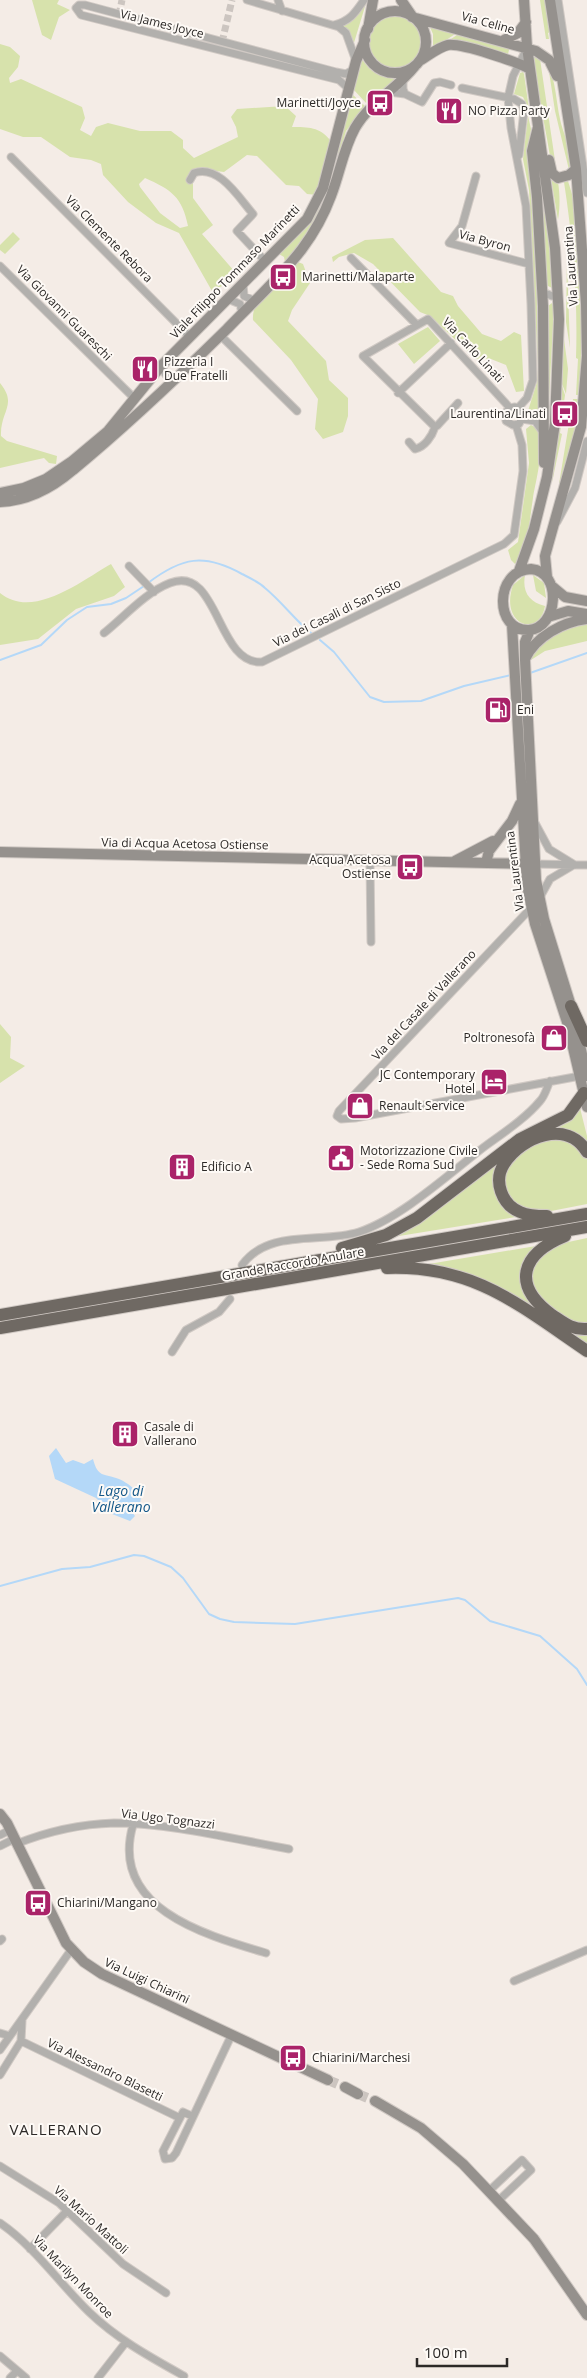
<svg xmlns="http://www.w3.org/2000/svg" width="587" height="2378" font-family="'Open Sans',sans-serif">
<rect width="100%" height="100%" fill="#f4ece6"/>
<path fill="#d7e2ac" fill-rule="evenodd" d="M 32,0 L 59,0 L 57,4 L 70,10 L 59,17 L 51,40 L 42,35 Z
M 367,0 L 353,46 L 341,26 Z
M 540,0 L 545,0 L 550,32 L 548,33 L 549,39 L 546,39 Z
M369 42a26 26 0 1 1 52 0a26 26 0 1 1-52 0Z
M 429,25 L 458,32 L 433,49 L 433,34 Z
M 460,33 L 510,46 L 508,54 L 456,41 L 448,41 Z
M 0,44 L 10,47 L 20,56 L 18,67 L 9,78 L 10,83 L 21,79 L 82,107 L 85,118 L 80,130 L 91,136 L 96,127 L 108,123 L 140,131 L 171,131 L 183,140 L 183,148 L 194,158 L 238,137 L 236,127 L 231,117 L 237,109 L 285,106 L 296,116 L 292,127 C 308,127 320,127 330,140 L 318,195 L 307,194 L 299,186 L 286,185 L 257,156 L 247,155 L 224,172 L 208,170 L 193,174 L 193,198 L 213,225 L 202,234 L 235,272 L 228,283 L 212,291 L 179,233 L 156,223 L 128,202 L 103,175 L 101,164 L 91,160 L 70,157 L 41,137 L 23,137 L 0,129 ZM 145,178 C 172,190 182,197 188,226 L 180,228 L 160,213 L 140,187 L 139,184 Z
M 534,55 L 540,59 L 557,174 L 552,168 C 546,130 538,94 532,56 Z
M 362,59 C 371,73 381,77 397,79 L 367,104 L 353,89 Z
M 548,65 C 556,82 556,101 560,119 C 563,135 575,154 569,170 L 555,111 Z
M 523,72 L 524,74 L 529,109 L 523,97 L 514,94 L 520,73 Z
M 352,94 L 365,106 L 346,131 L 327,198 L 299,246 L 282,267 L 285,262 L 284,257 L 279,254 L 314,216 Z
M 528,116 L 531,129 L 528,149 L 539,316 L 538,416 L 528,411 L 537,382 L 538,367 L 529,190 L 523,159 Z
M 537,154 L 549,239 L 552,288 L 546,285 Z
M 551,178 L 558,182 C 560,195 560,207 558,220 Z
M 568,181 L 575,204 L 582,310 L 580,395 L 576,395 L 578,359 L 576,358 C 578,299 573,241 564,182 Z
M 13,232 L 20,239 L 5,254 L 0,250 L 0,245 Z
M 393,238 L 441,292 L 453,296 L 458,306 L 482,334 L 501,341 L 514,332 L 521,335 L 524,391 L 516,392 L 506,365 L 491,359 L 476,359 L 430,316 L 420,312 L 373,264 L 354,253 L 339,257 L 333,262 L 332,257 L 365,240 Z
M 567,260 L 570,348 L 566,322 Z
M 298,262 L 303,264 L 310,283 L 292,310 L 288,321 L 326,361 L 329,380 L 348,398 L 348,416 L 343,432 L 323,439 L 315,429 L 318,399 L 291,360 L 253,320 C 251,296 282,277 298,262 Z
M 552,303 L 554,306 L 548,418 L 548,306 Z
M 428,327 L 440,341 L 414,364 L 398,344 Z
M 564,339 L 568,369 L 566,394 L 562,384 Z
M 0,383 C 18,405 0,411 1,436 L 7,441 L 57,456 L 56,464 L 49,463 L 44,458 L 0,468 Z
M 562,386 L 565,395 L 560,433 L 562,434 L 552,483 Z
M 573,399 L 579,399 L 575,432 L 560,485 L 559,484 Z
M 531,425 C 550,433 535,482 533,498 C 530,516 528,551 515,564 L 511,560 L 508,550 L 518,542 L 529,463 L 526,429 Z
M 111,564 L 125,587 L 114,596 L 76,609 L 38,639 L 0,645 L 0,593 C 33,620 81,581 111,564 Z
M 525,575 C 522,592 529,602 545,606 C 540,638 499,626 513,585 Z
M 533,575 L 544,583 L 546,598 L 536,591 Z
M 587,624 L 587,641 L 545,651 L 531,660 C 535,638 568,628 587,624 Z
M 0,1024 L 11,1037 L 10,1058 L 25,1066 L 0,1083 Z
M 580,1108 L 587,1136 L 587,1147 L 545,1131 L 497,1176 L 522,1216 L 393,1237 L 514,1146 Z
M 551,1135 L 582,1148 L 587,1156 L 587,1204 L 546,1212 L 519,1209 L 502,1188 L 508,1161 Z
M 587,1238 L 587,1328 L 542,1306 L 529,1273 L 550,1246 Z
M 536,1246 L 528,1257 L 524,1288 L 587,1333 L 587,1347 L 501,1290 L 423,1265 Z"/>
<path fill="#b4d8f8" d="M 56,1448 L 66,1463 L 73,1460 L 84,1464 L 93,1459 C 98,1478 103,1473 119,1479 C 128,1483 135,1489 141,1497 L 140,1504 L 135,1505 L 132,1512 L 135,1516 L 130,1521 L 112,1514 L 96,1498 L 55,1479 L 49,1456 Z"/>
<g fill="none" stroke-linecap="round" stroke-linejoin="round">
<path stroke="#b4d8f8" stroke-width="2" d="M 148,583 C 182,557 204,553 242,574 C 250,578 259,582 265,588 C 282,602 295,620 311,633
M 320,640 L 334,652 L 370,697 L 384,702 L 421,701 L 464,686 L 511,675
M 0,660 L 41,645 L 67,620 L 87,607 L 111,604 L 126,598 L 144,586
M 530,673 L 587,653
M 0,1586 L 62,1569 L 90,1567 L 134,1555 L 144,1556 L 171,1567 L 183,1578 L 209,1614 L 220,1619 L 234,1622 L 295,1624 L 458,1598 L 465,1600 L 490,1621 L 540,1636 L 577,1669 L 587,1685"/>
<path stroke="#ccc5c0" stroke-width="7" stroke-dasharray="7 3.5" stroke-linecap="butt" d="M 119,15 L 122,0
M 222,42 L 232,0"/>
<path stroke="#ccc5c0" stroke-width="10" stroke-dasharray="10 5" stroke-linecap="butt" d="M 328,2080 L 345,2087
M 358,2094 L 375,2101"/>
<g stroke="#d0c9c4" stroke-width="9">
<path id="street" d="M 247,0 L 339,27 L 346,33 L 356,61
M 278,0 L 282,11
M 558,0 L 587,193
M 334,25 C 350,21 355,13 364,0
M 462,88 L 514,99 L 522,104 L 524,111 L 519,155
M 349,89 L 339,80 L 81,15 L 76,8 L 79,5 L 85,5 L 336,72 L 346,74 L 354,69
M 389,92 L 405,94 L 403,89 L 403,79
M 405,94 L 422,102 L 434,83 L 440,82 L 451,85
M 11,157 L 190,337
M 476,176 L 462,226 L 449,243 L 529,264
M 190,180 L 194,173 C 219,164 239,198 253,214 L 237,231 L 265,261
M 351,258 L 416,324
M 0,266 L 134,398
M 243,284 L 244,296 L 255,301
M 542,288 L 545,293 L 552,296
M 228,299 L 240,304 L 242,313
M 220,335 L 297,411
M 161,366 L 166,375 L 176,380
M 398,393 L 451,343
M 458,403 L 437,426 L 434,426 L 363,356 L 428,319 L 510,408 L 515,407 L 521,410 L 523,416 L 519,424 L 513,425 L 506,421 L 505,413 L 510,408
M 518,408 L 527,398 L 533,380 L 531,304 L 526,206 L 511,128 L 508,98 L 513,76 L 527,48
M 522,419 L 535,421 L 543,432
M 409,442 L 415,449 C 425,447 432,436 435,427
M 557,522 L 575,488 L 587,441
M 129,566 L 154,592
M 104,633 C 124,617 146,592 170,583 C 219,564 216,665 262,662 L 504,544 L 514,535 L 523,471 L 522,445 L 516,425
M 535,823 L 549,849 L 575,865
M 370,861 L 371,942
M 535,864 L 587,865
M 540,897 L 550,879 L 572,866
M 531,908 L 339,1111 L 337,1116 L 341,1119 L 355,1118 L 580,1076
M 242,1265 C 269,1228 321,1244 359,1232 C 401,1218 449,1174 484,1147 C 503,1133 525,1119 540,1101 C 545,1096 547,1087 550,1081
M 172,1352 L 186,1330 L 219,1312 L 230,1299
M 133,1825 C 109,1908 205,1935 266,1953
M 0,1835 L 10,1830
M 16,1844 C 46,1832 82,1824 114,1823 C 171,1823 233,1839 289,1849
M 0,1846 L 14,1839
M 0,1941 L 2,1939
M 514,1981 L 587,1950
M 0,2033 L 10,2036
M 21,2041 L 180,2118
M 0,2050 L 71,1950
M 0,2075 L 21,2041 L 22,2021
M 192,2116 L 183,2112 L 163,2151 L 165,2159 L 172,2158 L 176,2153 L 232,2034
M 0,2166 L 59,2203 L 123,2264 L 166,2293
M 489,2191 L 522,2160 L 531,2170 L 498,2201
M 0,2223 C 35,2247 59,2283 89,2312 C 117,2339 150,2357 184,2376
M 30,2249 L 67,2211
M 0,2356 L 26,2378
M 10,2378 L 17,2371
M 98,2378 L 126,2342"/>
</g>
<g stroke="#d0c9c4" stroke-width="12">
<path id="secondary" d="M 401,0 L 412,16
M364 42a31 31 0 1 1 62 0a31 31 0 1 1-62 0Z
M 412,17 L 536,51 L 549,60 L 557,76
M 368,29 L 373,0
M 504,40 L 518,33 L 526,22
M 421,60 C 429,55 439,47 448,45 C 462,43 517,62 530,69
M 538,127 L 532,151 L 537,197 L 543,306 L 544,463
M 549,160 L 552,173 L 558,178 L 569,175 L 576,169
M 0,493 L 24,488 L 46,479 L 71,462 L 108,431 L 161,366 L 307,219 L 323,188 L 356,61 L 365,40
M 0,502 C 28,501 52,488 73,470 C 127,426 177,378 227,329 C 252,303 280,278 302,249 C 314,233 324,215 331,196 C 340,173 343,150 355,128 C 370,102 397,89 415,66
M 531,569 C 563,572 558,628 529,630 C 494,632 494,570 531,569 Z
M 519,571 L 534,529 L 547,477 L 555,423 L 559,319 L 555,248 L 527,47 L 524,0
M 547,577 L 545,556 L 581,427 L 587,356 L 586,304 L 576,169 L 550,0
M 553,587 L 565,597 L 587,601
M 548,617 L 568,611 L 587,614
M 512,625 L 527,885 L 535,924 L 567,1022 L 587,1107
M 530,630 L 525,642 L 525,660 L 536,880 L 544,919 L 571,1006 L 587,1076
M 525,659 C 536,636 563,622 587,619
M 0,852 L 535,864
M 455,861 L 493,841
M 486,863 L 489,851 L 512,821 L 520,804
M 0,1814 L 7,1823 L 66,1943 L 84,1962 L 102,1974 L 328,2080
M 345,2087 L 358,2094
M 375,2101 L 421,2128 L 463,2164 L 534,2239 L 587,2315"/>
</g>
<g stroke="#d0c9c4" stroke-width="14">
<path id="highway" d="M 571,1006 L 587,1041
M 547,1216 C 538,1216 528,1216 520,1212 C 502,1205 493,1181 504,1164 C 522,1136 567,1119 587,1152
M 565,1236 C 521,1254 511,1285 552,1315 C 564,1323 572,1330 587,1329
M 342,1248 L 386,1235 L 417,1218 L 520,1139 L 568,1115 L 584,1093
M 387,1268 C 474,1265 519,1305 587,1351
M 0,1315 L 587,1214
M 0,1328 L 587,1227"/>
</g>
<use href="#street" stroke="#b2b0ad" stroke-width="7"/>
<use href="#secondary" stroke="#95918d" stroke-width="10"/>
<use href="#highway" stroke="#6f6963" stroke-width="12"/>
</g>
<defs>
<g id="bus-square" transform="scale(1.4375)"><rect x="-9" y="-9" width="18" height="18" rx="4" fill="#aa2369" stroke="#fefaf6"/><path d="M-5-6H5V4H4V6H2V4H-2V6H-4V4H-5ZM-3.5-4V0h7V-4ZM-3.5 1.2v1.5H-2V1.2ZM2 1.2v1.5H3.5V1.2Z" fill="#fff"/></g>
<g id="restaurant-square" transform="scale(1.4375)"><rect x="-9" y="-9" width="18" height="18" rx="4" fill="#aa2369" stroke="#fefaf6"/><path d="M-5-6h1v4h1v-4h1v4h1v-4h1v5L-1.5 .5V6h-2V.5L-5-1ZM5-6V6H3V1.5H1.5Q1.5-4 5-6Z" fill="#fff"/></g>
<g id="fuel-square" transform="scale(1.4375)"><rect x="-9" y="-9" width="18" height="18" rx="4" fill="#aa2369" stroke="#fefaf6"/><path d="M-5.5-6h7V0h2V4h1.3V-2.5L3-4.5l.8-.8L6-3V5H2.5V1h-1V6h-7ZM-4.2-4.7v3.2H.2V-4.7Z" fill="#fff"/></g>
<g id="shop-square" transform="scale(1.4375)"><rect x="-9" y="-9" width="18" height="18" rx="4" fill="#aa2369" stroke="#fefaf6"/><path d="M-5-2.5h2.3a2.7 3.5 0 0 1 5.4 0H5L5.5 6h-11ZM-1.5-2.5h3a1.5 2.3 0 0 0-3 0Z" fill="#fff"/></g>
<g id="hotel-square" transform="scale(1.4375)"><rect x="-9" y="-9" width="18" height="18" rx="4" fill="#aa2369" stroke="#fefaf6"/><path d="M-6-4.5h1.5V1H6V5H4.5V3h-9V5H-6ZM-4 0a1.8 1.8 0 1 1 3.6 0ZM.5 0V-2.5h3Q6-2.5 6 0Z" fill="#fff"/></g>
<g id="civic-square" transform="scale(1.4375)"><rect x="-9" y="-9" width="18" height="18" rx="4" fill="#aa2369" stroke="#fefaf6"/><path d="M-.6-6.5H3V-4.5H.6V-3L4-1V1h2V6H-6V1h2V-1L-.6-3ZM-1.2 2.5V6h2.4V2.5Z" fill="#fff"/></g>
<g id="building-square" transform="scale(1.4375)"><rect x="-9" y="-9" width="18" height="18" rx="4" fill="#aa2369" stroke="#fefaf6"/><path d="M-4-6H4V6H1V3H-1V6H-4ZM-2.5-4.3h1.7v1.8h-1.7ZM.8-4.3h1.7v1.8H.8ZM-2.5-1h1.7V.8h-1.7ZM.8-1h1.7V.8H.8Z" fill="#fff"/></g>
</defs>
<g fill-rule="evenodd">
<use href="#bus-square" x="380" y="103"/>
<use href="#restaurant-square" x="449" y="111"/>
<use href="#bus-square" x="283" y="277"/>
<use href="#restaurant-square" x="145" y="369"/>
<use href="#bus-square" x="565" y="414"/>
<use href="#fuel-square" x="498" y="710"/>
<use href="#bus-square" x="410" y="867"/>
<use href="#shop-square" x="554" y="1038"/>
<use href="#hotel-square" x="494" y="1082"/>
<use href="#shop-square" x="360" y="1106"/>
<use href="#civic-square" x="341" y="1158"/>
<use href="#building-square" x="182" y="1167"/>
<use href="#building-square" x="125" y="1434"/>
<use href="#bus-square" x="38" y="1903"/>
<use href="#bus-square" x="293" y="2058"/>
</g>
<g text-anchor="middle" stroke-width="4" stroke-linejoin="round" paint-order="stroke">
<g font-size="12" fill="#2c2927" stroke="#fefaf6">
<text transform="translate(488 23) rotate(15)" y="4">Via Celine</text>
<text transform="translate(162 24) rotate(14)" y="4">Via James Joyce</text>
<text transform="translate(109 239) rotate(45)" y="4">Via Clemente Rebora</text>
<text transform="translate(485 241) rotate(15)" y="4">Via Byron</text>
<text transform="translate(571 266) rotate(-94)" y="4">Via Laurentina</text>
<text transform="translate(235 272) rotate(-46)" y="4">Viale Filippo Tommaso Marinetti</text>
<text transform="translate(64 313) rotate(45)" y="4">Via Giovanni Guareschi</text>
<text transform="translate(473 350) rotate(47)" y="4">Via Carlo Linati</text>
<text transform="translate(337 613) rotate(-26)" y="4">Via dei Casali di San Sisto</text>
<text transform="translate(185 844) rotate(1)" y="4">Via di Acqua Acetosa Ostiense</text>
<text transform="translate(515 871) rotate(-97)" y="4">Via Laurentina</text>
<text transform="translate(424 1005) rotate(-47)" y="4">Via del Casale di Vallerano</text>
<text transform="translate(293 1264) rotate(-10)" y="4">Grande Raccordo Anulare</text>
<text transform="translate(168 1819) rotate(7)" y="4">Via Ugo Tognazzi</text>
<text transform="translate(147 1981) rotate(25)" y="4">Via Luigi Chiarini</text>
<text transform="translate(105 2070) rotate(26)" y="4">Via Alessandro Blasetti</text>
<text transform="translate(91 2220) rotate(42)" y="4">Via Mario Mattoli</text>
<text transform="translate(73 2277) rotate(46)" y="4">Via Marilyn Monroe</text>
</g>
<g font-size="12" fill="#2c2927" stroke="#fefaf6" text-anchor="start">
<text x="361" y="107" text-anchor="end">Marinetti/Joyce</text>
<text x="468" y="115">NO Pizza Party</text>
<text x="302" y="281">Marinetti/Malaparte</text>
<text x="164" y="366">Pizzeria I<tspan x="164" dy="14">Due Fratelli</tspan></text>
<text x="546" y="418" text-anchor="end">Laurentina/Linati</text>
<text x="517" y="714">Eni</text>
<text x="391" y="864" text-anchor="end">Acqua Acetosa<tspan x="391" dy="14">Ostiense</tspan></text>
<text x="535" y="1042" text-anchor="end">Poltronesofà</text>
<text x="475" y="1079" text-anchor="end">JC Contemporary<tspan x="475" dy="14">Hotel</tspan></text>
<text x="379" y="1110">Renault Service</text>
<text x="360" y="1155">Motorizzazione Civile<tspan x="360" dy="14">- Sede Roma Sud</tspan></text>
<text x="201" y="1171">Edificio A</text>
<text x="144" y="1431">Casale di<tspan x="144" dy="14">Vallerano</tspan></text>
<text x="57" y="1907">Chiarini/Mangano</text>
<text x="312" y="2062">Chiarini/Marchesi</text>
</g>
<g font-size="14" font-style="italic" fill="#135788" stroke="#fefaf6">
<text x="121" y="1496">Lago di<tspan x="121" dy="16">Vallerano</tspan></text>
</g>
<g font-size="15" letter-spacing="1" fill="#2c2927" stroke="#fefaf6">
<text x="56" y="2135">VALLERANO</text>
</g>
</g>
<path d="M417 2358v8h90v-8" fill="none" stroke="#2c2927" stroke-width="2.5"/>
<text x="424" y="2358" font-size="15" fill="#2c2927" stroke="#fefaf6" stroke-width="4" paint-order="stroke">100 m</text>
</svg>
